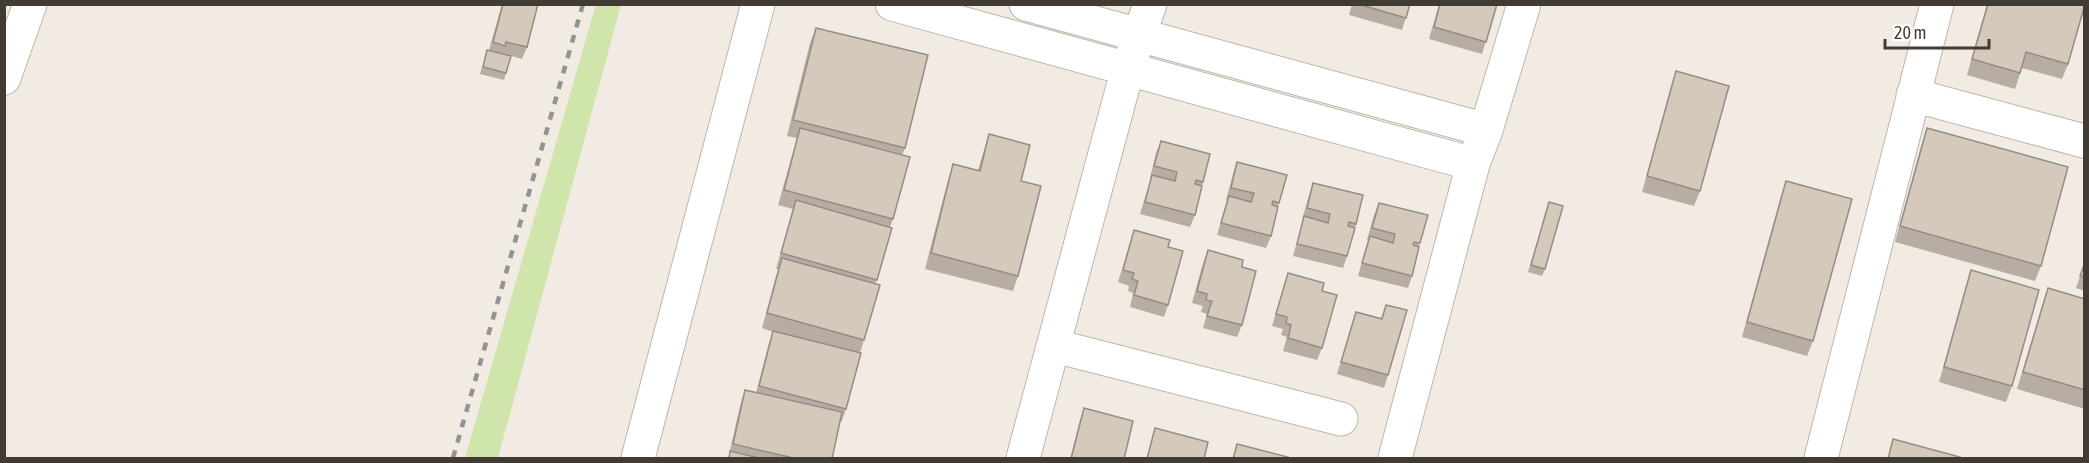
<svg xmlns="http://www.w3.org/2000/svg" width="2089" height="463" font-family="'Asap Condensed',sans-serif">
<rect width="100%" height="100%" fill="#f1ebe3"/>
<path fill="#d0e5ac" d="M 596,4 L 621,5 L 498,458 L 465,458 Z"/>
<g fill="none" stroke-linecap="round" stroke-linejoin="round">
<g stroke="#bfb5a9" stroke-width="35">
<path id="minor" d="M 892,4 L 1473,164
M 1026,4 L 1486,130
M 4,78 L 30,4
M 1913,95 L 2084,141
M 1055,346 L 1341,419
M 638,458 L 758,4
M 1023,458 L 1128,68 L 1150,4
M 1395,458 L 1473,164 L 1486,130 L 1524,4
M 1821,458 L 1937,4"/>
</g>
<use href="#minor" stroke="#fff" stroke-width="33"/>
<path stroke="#939393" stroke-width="4.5" stroke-dasharray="8 8" stroke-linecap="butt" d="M 453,458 L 583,4"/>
</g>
<path fill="#b7ada2" d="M 502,4 L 538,4 L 527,47 L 522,59 L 511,56 L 504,80 L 480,74 L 487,50 L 489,50 Z
M 1352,4 L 1410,4 L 1402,30 L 1349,15 Z
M 1439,4 L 1497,4 L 1482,54 L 1429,39 Z
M 1987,4 L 2085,4 L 2068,64 L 2062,79 L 2022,68 L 2015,89 L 1967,75 Z
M 816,28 L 905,148 L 902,155 L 893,219 L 890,227 L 892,228 L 875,284 L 864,340 L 860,353 L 846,409 L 842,421 L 840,421 L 832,459 L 728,459 L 740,406 L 745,390 L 756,393 L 769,343 L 773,332 L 762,328 L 778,269 L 776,269 L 793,209 L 778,205 L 797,138 L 787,136 L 810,43 Z
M 1676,71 L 1700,191 L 1694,206 L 1642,192 L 1671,87 Z
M 1927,128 L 2041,266 L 2035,281 L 1895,242 L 1922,143 Z
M 989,134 L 1021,181 L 1018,276 L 1013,291 L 925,269 L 948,180 L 953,164 L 978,170 L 984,150 Z
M 1161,141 L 1203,182 L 1195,215 L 1190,227 L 1140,214 L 1151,178 L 1150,178 L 1156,153 Z
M 1237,162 L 1279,203 L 1271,236 L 1266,248 L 1217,235 L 1227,200 L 1226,200 L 1233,174 Z
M 1786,181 L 1813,341 L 1807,356 L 1742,337 L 1781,196 Z
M 1313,183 L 1356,224 L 1347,256 L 1343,268 L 1293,256 L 1303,220 L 1302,220 L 1309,195 Z
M 1379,203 L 1420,243 L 1412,276 L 1408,288 L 1358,276 L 1368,240 L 1367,240 L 1374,215 Z
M 1547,209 L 1545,269 L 1542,276 L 1528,272 Z
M 1134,230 L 1168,247 L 1168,305 L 1164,317 L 1130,307 L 1133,293 L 1128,291 L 1129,286 L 1118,282 Z
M 1208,250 L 1242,267 L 1242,325 L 1237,337 L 1203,328 L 1207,314 L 1201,312 L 1203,306 L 1192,303 L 1203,263 Z
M 2085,262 L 2085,291 L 2076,288 Z
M 1971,270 L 2012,386 L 2006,402 L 1939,382 L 1966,286 Z
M 1288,273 L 1322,291 L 1322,348 L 1317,360 L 1283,351 L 1287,337 L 1281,335 L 1283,329 L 1272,326 Z
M 2048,288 L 2085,299 L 2085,409 L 2017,389 L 2042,306 Z
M 1386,305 L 1388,375 L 1384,388 L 1337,374 L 1356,312 L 1381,318 Z
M 1084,408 L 1124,459 L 1070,459 L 1080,420 Z
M 1155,428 L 1204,459 L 1146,459 Z"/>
<path fill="#d5c9bc" stroke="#958d84" stroke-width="1.5" d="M 503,4 L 538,4 L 527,47 L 506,42 L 505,46 L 493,42 Z
M 1358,4 L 1410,4 L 1406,18 Z
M 1440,4 L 1497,4 L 1486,42 L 1434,27 Z
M 1988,4 L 2085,4 L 2068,64 L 2026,52 L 2020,73 L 1972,59 Z
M 816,28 L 928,55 L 905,148 L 793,120 Z
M 487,50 L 511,56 L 506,73 L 483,67 Z
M 1676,71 L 1729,86 L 1700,191 L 1647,176 Z
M 800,128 L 910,157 L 893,219 L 784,190 Z
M 1927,128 L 2068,167 L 2041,266 L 1900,226 Z
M 989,134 L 1030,145 L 1021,181 L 1041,186 L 1018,276 L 931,253 L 953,164 L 980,171 Z
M 1161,141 L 1210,154 L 1203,182 L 1196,180 L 1195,184 L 1202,186 L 1195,215 L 1145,202 L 1152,175 L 1175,181 L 1177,172 L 1154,166 Z
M 1237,162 L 1287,175 L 1279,203 L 1273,201 L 1272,205 L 1278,207 L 1271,236 L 1221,223 L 1229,196 L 1251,202 L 1254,193 L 1231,188 Z
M 1786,181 L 1852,199 L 1813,341 L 1747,322 Z
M 1313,183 L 1363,195 L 1356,224 L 1349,222 L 1348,226 L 1355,228 L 1347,256 L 1297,244 L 1304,216 L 1328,223 L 1330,214 L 1307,208 Z
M 796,200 L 892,228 L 877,280 L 781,253 Z
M 1549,202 L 1563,206 L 1545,269 L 1531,265 Z
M 1379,203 L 1428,215 L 1420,243 L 1414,242 L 1413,245 L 1419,247 L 1412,276 L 1362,263 L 1370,236 L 1393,243 L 1395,234 L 1372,228 Z
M 1134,230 L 1170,240 L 1168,247 L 1183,251 L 1168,305 L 1134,295 L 1138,281 L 1132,279 L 1134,273 L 1123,270 Z
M 1208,250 L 1243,260 L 1242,267 L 1256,271 L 1242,325 L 1207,316 L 1212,301 L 1206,300 L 1207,294 L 1197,291 Z
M 782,258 L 880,285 L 864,340 L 767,313 Z
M 2085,262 L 2085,277 L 2080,276 Z
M 1971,270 L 2039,290 L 2012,386 L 1944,367 Z
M 1288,273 L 1324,283 L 1322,291 L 1337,295 L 1322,348 L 1288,338 L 1291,325 L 1286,323 L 1287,317 L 1276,314 Z
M 2048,288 L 2085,299 L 2085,390 L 2023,372 Z
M 1386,305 L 1407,310 L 1388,375 L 1341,362 L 1356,312 L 1382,319 Z
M 773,331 L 861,353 L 846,409 L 759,386 Z
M 745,390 L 842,412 L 832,459 L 798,459 L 733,444 Z
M 1084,408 L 1133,421 L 1124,459 L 1071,459 Z
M 1155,428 L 1208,442 L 1204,459 L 1147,459 Z
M 1893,439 L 1960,457 L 1960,459 L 1888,459 Z
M 1237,444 L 1288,457 L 1288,459 L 1233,459 Z
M 730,451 L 763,459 L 729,459 Z"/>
<rect width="2089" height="463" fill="none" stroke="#423b33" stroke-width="12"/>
<path d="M1885 39v9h104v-9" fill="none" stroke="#423b33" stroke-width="3"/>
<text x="1894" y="39" font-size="18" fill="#423b33" stroke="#ffffff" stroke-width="4.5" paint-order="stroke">20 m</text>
</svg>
